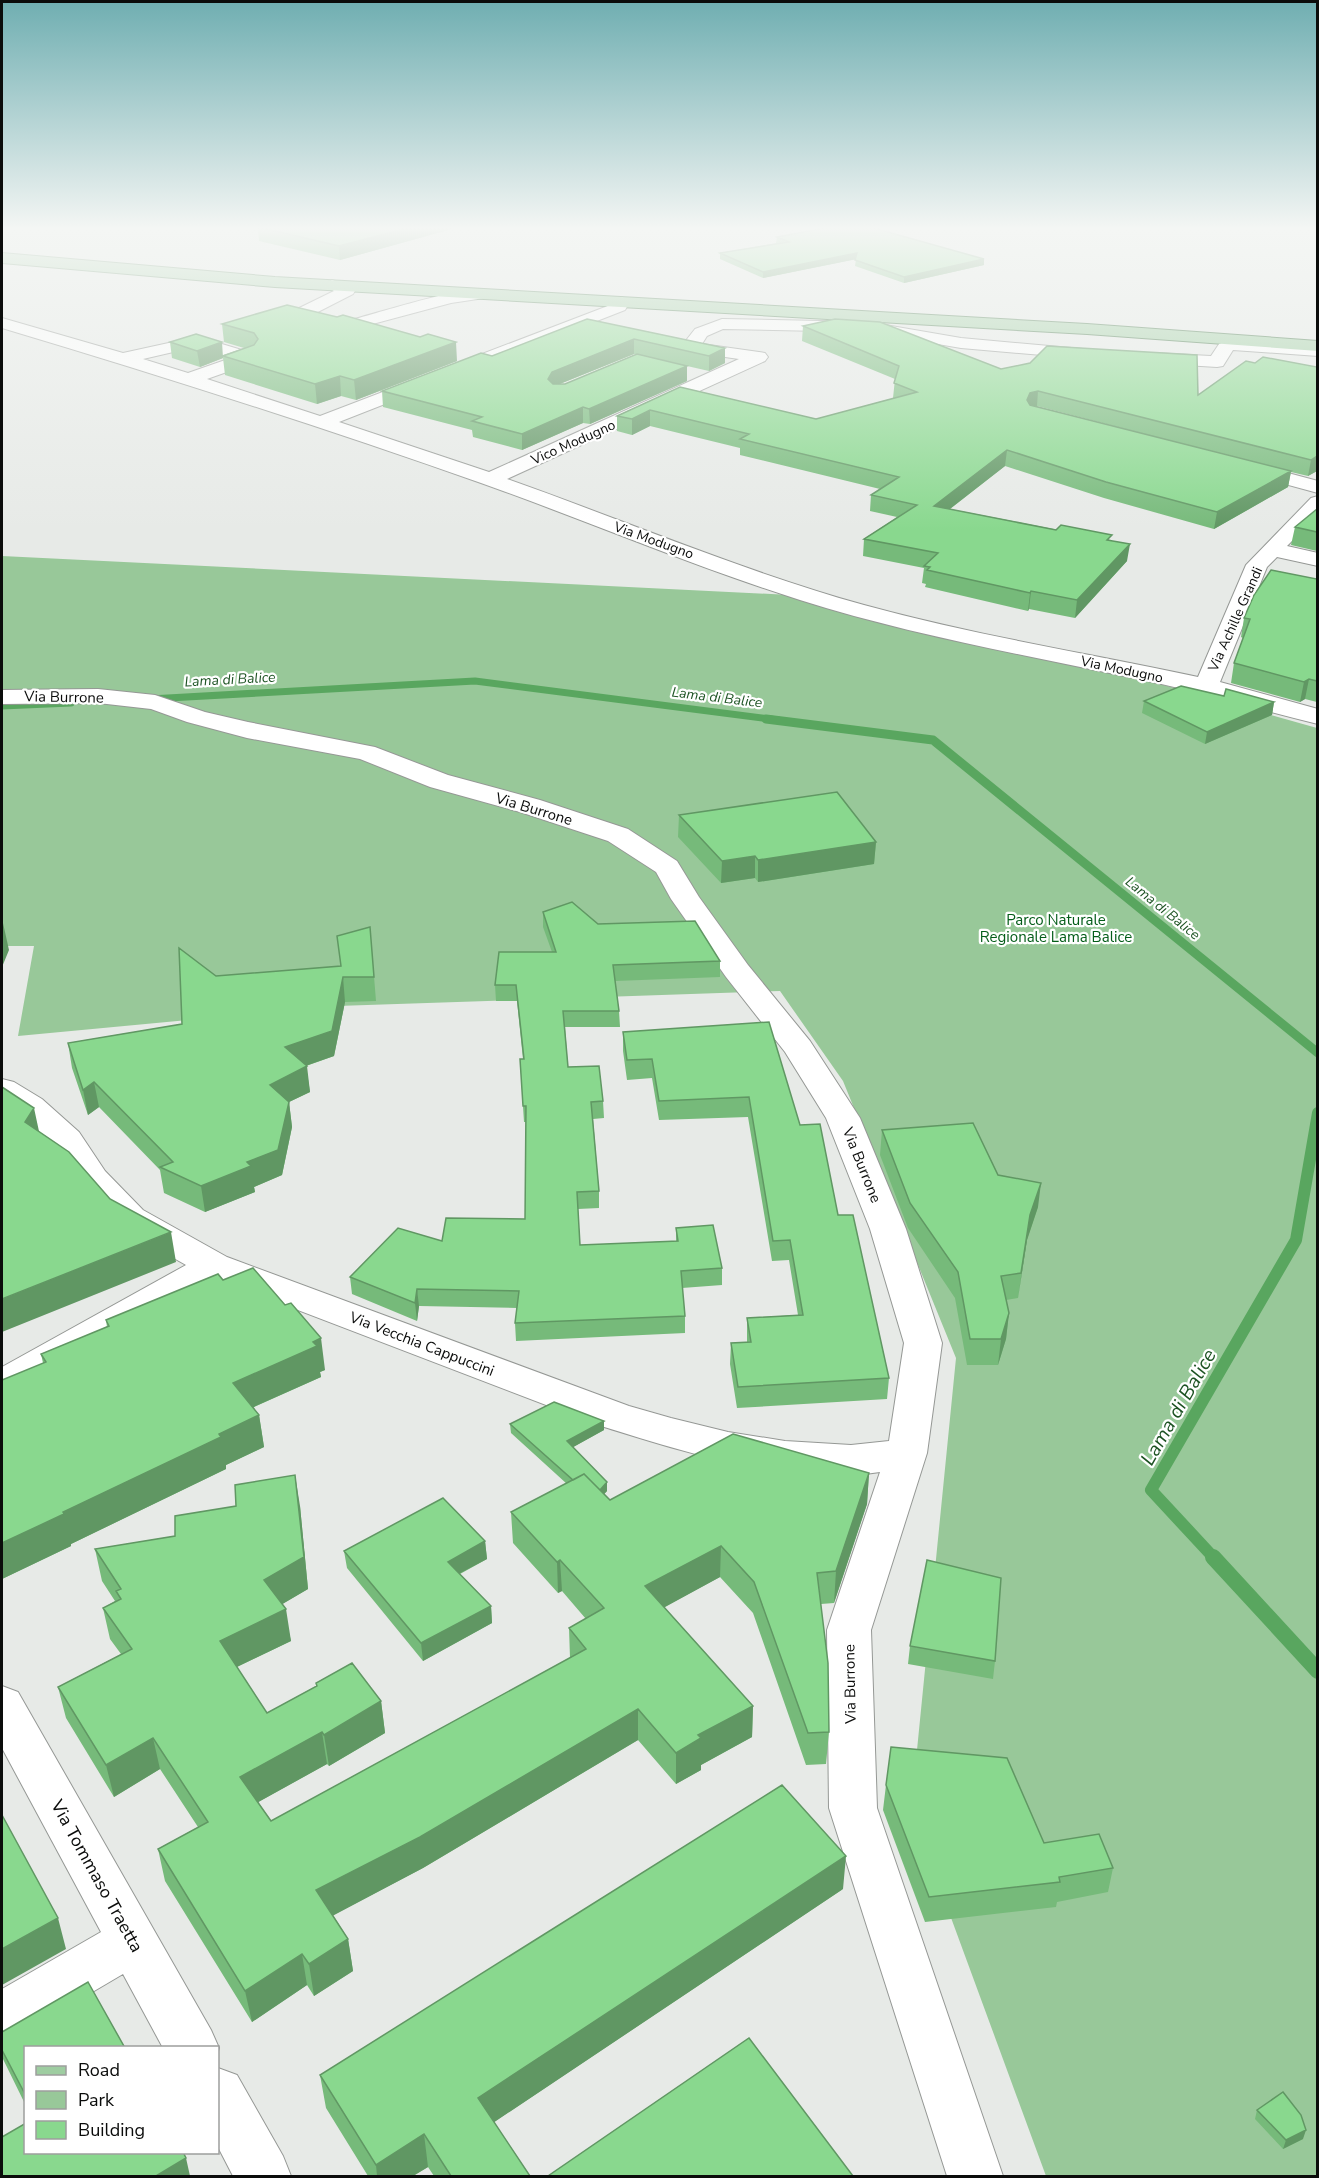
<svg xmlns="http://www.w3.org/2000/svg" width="1319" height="2178" font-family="'Nunito Sans',sans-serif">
<rect width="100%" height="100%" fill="#e7eae7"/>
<path fill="#98c899" d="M 2,556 L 790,595 L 1164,685 L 1317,728 L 1317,2176 L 1046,2176 L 950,1915 L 917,1750 L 956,1358 L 843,1081 L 780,991 L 337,1006 L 18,1036 L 34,946 L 2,946 Z"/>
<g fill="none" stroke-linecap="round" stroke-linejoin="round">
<path stroke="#59a65f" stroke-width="7" d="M 150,699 L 475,681 L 778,720
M 2,706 L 71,703"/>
<path stroke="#59a65f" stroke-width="9" d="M 766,719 L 933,740 L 1318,1053"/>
<path stroke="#59a65f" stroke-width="12" d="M 1215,1559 L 1151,1490 L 1296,1240 L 1318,1113"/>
<path stroke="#59a65f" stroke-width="16" d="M 1213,1557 L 1318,1671"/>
<g stroke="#959895" stroke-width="2">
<path id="minor" d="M 332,280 L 353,288 L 355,291 L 353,294 L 310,316 C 320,318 332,324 342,322 C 366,318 480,277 493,294 L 491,297 L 451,303 L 339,333 L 289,321 L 287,317 L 289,313 L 334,291 L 324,285 Z
M 622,297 L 630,302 L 625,310 L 339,422 L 489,472 L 739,359 L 690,352 L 684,343 L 695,329 L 722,319 L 868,322 L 961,338 L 1094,350 L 1097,354 L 1094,358 L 1088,359 L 961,348 L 868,332 L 723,329 L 707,336 L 702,344 L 759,352 L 765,353 L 768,357 L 765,361 L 507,479 C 626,521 742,571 864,605 C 973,635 1086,653 1198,677 L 1246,565 L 1311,498 L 1318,496 L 1318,515 L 1287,546 L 1318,553 L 1318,566 L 1277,557 L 1267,567 L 1220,682 L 1318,709 L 1318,724 C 1264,711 1211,695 1157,683 C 1037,657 917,637 800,600 C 692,566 588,521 481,483 C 322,427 163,376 2,328 L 2,318 L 123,353 L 196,337 L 202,338 L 255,354 L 258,358 L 255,362 L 207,379 L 320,416 L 613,304 L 616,299 ZM 195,347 L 231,358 L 188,373 L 143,359 Z
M 1230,340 L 1318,346 L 1318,356 L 1233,350 L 1223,366 L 1217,367 L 1152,363 L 1146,362 L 1143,358 L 1146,354 L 1152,353 L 1211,356 L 1219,344 Z
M 1247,462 L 1318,481 L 1318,493 L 1240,472 L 1237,468 L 1240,464 Z
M 98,689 L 155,695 L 205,712 L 248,722 L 375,747 L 448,775 L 540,800 L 628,829 L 677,861 L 699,897 L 748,965 L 810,1041 L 860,1118 L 906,1229 L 942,1343 L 927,1453 L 871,1630 L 877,1808 L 1003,2176 L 947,2176 L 829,1808 L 827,1630 L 880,1472 C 787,1486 689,1453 601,1426 L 217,1279 L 16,1394 L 2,1398 L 2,1367 L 186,1265 L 117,1226 L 81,1187 L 54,1146 L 18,1113 L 2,1103 L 2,1079 L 14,1082 L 42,1099 L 79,1132 L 105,1171 L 143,1210 L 227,1257 L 629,1406 L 671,1418 L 728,1432 L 785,1441 L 851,1445 L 889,1441 L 904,1343 L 870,1229 L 826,1118 L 785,1052 L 726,977 L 671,899 L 656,872 L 608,841 L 520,812 L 430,787 L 360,759 L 247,738 L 187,722 L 151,709 L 98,703 L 2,704 L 2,690 Z
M 2,1686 L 18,1692 L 211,2030 L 219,2048 L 218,2051 L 218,2048 L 163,2048 L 123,1974 L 21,2034 L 2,2041 L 2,1989 L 101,1932 L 2,1748 Z
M 218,2068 L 237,2075 L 283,2156 L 291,2176 L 233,2176 L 218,2147 Z"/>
</g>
<g stroke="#417344" stroke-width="2">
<path id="major" d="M 2,253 L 275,277 L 1087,324 L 1318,341 L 1318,351 L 1087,334 L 275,287 L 2,263 Z"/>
</g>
<use href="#minor" fill="#fff" fill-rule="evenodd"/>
<use href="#major" fill="#9ecda1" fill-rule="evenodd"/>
</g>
<path fill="#76ba7a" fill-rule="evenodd" d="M 258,227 L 459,227 L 340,260 L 259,241 Z
M 777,237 L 984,265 L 904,283 L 855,266 L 856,259 L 763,278 L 720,259 L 720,253 L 777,243 L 776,243 Z
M 587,319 L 725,348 L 725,363 L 709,371 L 687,366 L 687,381 L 590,424 L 583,423 L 522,450 L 473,437 L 472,430 L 383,407 L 382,391 L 492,356 ZM 634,354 L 637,354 L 565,384 L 560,384 Z
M 222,324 L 457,361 L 356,400 L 341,396 L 317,404 L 225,375 L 223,358 L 200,367 L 172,358 L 170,342 L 223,355 L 244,348 L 224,342 Z
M 803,326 L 1001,369 L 1198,395 L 1255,363 L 1317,471 L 1308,476 L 1291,472 L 1288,487 L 1214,529 L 1104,498 L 1005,466 L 950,509 L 1111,540 L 1127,561 L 1075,618 L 1029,609 L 1028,611 L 925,587 L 926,584 L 922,583 L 924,568 L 863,556 L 864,539 L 897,517 L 870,511 L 871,495 L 880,489 L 740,455 L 740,448 L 650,426 L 632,435 L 617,431 L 617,416 L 680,387 L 816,419 L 894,398 L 893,398 L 895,379 L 802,341 ZM 1035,406 L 1037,406 L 1187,445 Z
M 1317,509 L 1317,551 L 1291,545 L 1295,527 Z
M 1317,579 L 1317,702 L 1305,699 L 1300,702 L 1231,683 L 1234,663 L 1243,638 L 1241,637 L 1244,618 Z
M 1224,696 L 1274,702 L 1272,715 L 1205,744 L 1142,713 L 1144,701 Z
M 679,815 L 876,842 L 874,864 L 758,882 L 755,878 L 721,883 L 678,837 Z
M 543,912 L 598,924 L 720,961 L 720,977 L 615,981 L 619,1011 L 620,1027 L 565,1027 L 568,1067 L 603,1101 L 604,1118 L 593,1119 L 599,1191 L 599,1208 L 578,1209 L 580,1245 L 676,1241 L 676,1228 L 722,1268 L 722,1285 L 682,1288 L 685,1316 L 685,1333 L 516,1341 L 515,1323 L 517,1308 L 419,1306 L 417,1321 L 352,1294 L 350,1277 L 442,1241 L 525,1219 L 526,1122 L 524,1122 L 520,1059 L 523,1059 L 517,1001 L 496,1001 L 495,985 L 552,952 L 543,927 Z
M 370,927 L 376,1001 L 345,1002 L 334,1056 L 306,1066 L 310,1092 L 289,1102 L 292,1127 L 282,1175 L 254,1187 L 255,1192 L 205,1212 L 164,1193 L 160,1170 L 99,1107 L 88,1115 L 72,1068 L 68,1043 L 182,1024 L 216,976 L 341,966 Z
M 623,1032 L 800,1125 L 838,1215 L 889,1378 L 887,1399 L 737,1408 L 730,1364 L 731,1343 L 747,1343 L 747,1318 L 798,1315 L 789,1260 L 772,1261 L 748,1117 L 659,1120 L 652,1078 L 627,1080 L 623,1051 Z
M 882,1130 L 998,1175 L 1038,1207 L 1027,1240 L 1018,1298 L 1006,1300 L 1009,1313 L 1006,1339 L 998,1365 L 967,1365 L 955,1298 L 908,1228 L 880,1155 Z
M 223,1280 L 325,1370 L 320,1372 L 321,1377 L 252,1408 L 259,1415 L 264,1447 L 226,1465 L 226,1469 L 71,1544 L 71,1546 L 2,1579 L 43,1363 L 41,1354 L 107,1327 L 106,1320 Z
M 510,1424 L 604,1430 L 573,1447 L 607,1482 L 607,1491 L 604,1494 L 610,1500 L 869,1473 L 867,1504 L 834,1603 L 821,1604 L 829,1732 L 826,1764 L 806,1765 L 753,1613 L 720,1577 L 664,1607 L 753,1706 L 752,1737 L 701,1765 L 701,1770 L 676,1784 L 638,1740 L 423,1868 L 333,1915 L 348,1939 L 353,1971 L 314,1996 L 307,1985 L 252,2022 L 165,1881 L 158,1849 L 198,1827 L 160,1769 L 114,1797 L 66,1718 L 58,1687 L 121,1654 L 110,1639 L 103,1608 L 115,1601 L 102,1581 L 95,1549 L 175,1536 L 300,1506 L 308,1589 L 282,1604 L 291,1641 L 237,1667 L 267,1713 L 316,1686 L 316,1683 L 381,1701 L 385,1733 L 329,1766 L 327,1764 L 258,1802 L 271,1821 L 570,1658 L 569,1628 L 586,1619 L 562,1591 L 558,1593 L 513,1543 L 511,1512 L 567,1484 L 511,1433 Z
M 485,1541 L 487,1559 L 460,1574 L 491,1606 L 492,1623 L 423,1661 L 347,1568 L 344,1551 Z
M 910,1646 L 995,1661 L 993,1679 L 908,1664 Z
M 886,1785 L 1044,1843 L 1113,1868 L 1108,1892 L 1057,1902 L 1056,1907 L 925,1922 L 883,1810 Z
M 843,1889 L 494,2122 L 530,2176 L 434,2176 L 428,2167 L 413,2176 L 368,2176 L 326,2108 L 320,2075 Z
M 2,2032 L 26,2048 L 26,2106 L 2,2057 Z
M 1257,2110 L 1303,2139 L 1283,2149 L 1255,2119 Z"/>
<path fill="#609763" d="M 411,227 L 459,227 L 340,260 L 339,246 Z
M 857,253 L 857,259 L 763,278 L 763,272 Z
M 984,259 L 984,265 L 904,283 L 904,277 Z
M 634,339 L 634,354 L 552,387 L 548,379 L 552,372 Z
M 222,342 L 223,358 L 200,367 L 197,351 Z
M 456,342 L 457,361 L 356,400 L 354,380 Z
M 725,348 L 725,363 L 709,371 L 709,356 Z
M 687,366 L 687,381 L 590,424 L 589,409 Z
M 340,376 L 341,396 L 317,404 L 315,384 Z
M 1038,391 L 1037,406 L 1028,408 L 1027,400 L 1030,393 Z
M 583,407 L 583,423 L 522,450 L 522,434 Z
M 650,410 L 650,426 L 632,435 L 632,419 Z
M 1007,450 L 1005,466 L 933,522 L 934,506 Z
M 1317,456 L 1317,471 L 1308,476 L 1311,460 Z
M 1291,471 L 1288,487 L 1214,529 L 1217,512 Z
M 1130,544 L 1127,561 L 1075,618 L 1077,600 Z
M 1031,591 L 1029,609 L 1028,611 L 1030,593 Z
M 1309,679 L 1305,699 L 1300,702 L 1304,682 Z
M 1274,702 L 1272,715 L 1205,744 L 1207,732 Z
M 876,842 L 874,864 L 758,882 L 758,860 Z
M 755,856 L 755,878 L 721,883 L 722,861 Z
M 3,923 L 9,950 L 2,967 L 2,928 Z
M 343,977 L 345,1002 L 334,1056 L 288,1072 L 285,1047 Z
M 307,1066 L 310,1092 L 289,1102 L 292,1127 L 282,1175 L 254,1187 L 255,1192 L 205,1212 L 201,1186 L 247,1162 L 270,1085 Z
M 94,1082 L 99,1107 L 88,1115 L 83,1090 Z
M 34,1108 L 40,1136 L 25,1122 Z
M 1041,1183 L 1038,1207 L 1027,1240 L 1018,1298 L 1030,1215 Z
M 171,1232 L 176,1262 L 2,1332 L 2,1299 Z
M 417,1289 L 419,1306 L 417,1321 L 415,1303 Z
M 1009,1313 L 1006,1339 L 998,1365 L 1001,1339 Z
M 321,1338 L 325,1370 L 320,1372 L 321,1377 L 238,1414 L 233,1383 Z
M 259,1415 L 264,1447 L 226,1465 L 226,1469 L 71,1544 L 71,1546 L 2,1579 L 2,1543 L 219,1434 Z
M 604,1421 L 604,1430 L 568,1450 L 567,1441 Z
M 869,1473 L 867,1504 L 834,1603 L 836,1571 Z
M 295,1475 L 300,1506 L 308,1589 L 269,1612 L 264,1580 Z
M 607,1482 L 607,1491 L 592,1507 L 592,1498 Z
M 485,1541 L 487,1559 L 449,1579 L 448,1562 Z
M 721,1546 L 720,1577 L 645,1618 L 645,1586 Z
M 560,1560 L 562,1591 L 558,1593 L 557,1562 Z
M 491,1606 L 492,1623 L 423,1661 L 421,1643 Z
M 286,1609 L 291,1641 L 226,1672 L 220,1641 Z
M 381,1701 L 385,1733 L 329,1766 L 324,1735 Z
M 753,1706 L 752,1737 L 701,1765 L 701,1770 L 676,1784 L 676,1753 L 698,1735 Z
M 638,1709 L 638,1740 L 423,1868 L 321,1922 L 316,1890 Z
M 322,1732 L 327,1764 L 246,1809 L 240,1777 Z
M 153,1738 L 160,1769 L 114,1797 L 106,1765 Z
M 846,1856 L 843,1889 L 481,2131 L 478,2098 Z
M 58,1918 L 66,1949 L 2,1985 L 2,1949 Z
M 348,1939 L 353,1971 L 314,1996 L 309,1964 Z
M 302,1954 L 307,1985 L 252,2022 L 245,1991 Z
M 1306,2130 L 1303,2139 L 1283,2149 L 1286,2140 Z
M 424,2134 L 428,2167 L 413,2176 L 377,2176 L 376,2165 Z
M 186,2158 L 190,2176 L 156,2176 Z"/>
<path fill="#89d88e" stroke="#609763" stroke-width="1.5" d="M 258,227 L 411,227 L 339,246 Z
M 830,227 L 870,227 L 984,259 L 904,277 L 855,260 L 857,253 L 763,272 L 720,253 L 789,242 L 777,237 Z
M 287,305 L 337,317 L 343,315 L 420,337 L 428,334 L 456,342 L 354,380 L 340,376 L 315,384 L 223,356 L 254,345 L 258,339 L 254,333 L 222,324 Z
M 587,319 L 725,348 L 709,356 L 634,339 L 552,372 L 548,379 L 553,384 L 565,384 L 637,354 L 687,366 L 589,409 L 583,407 L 522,434 L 472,421 L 482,417 L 382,391 L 481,353 L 492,356 Z
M 835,319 L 880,322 L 1001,369 L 1030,363 L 1047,346 L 1197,355 L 1198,395 L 1246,361 L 1255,363 L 1263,357 L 1317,367 L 1317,456 L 1311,460 L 1038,391 L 1030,393 L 1027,400 L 1030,405 L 1291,471 L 1217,512 L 1106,482 L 1007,450 L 934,506 L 1056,530 L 1061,525 L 1112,535 L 1107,540 L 1130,544 L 1077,600 L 1031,591 L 1030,593 L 927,570 L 930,567 L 924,566 L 938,553 L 864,539 L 917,505 L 871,495 L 899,477 L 740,439 L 749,434 L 650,410 L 632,419 L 617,416 L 680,387 L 816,419 L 917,392 L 894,383 L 899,366 L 803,326 Z
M 196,334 L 222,342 L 197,351 L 170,342 Z
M 1317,509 L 1317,532 L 1295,527 Z
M 1271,570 L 1317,579 L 1317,681 L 1309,679 L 1304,682 L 1234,663 L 1250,619 L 1244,618 L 1254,595 Z
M 1181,686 L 1224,696 L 1226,689 L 1274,702 L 1207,732 L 1144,701 Z
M 837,792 L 876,842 L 758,860 L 755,856 L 722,861 L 679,815 Z
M 572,902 L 598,924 L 695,921 L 720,961 L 613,965 L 619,1011 L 563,1011 L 568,1067 L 599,1066 L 603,1101 L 591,1102 L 599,1191 L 577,1192 L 580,1245 L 678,1241 L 676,1228 L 713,1225 L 722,1268 L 681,1271 L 685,1316 L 515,1323 L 519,1291 L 417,1289 L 415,1303 L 350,1277 L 398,1228 L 442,1241 L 446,1218 L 525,1219 L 526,1106 L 523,1106 L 520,1059 L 524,1059 L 516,985 L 495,985 L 499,952 L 556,952 L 543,912 Z
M 370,927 L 374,977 L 343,977 L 332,1031 L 285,1047 L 307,1066 L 270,1085 L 289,1102 L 278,1150 L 247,1162 L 251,1166 L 201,1186 L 160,1167 L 173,1162 L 94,1082 L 83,1090 L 68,1043 L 182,1024 L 179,948 L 216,976 L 341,966 L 337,936 Z
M 769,1022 L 800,1125 L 820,1124 L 838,1215 L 853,1215 L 889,1378 L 738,1387 L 731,1343 L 751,1342 L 747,1318 L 803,1315 L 790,1240 L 773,1241 L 749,1097 L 659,1101 L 652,1059 L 627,1060 L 623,1032 Z
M 2,1087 L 34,1108 L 25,1122 L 69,1152 L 110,1199 L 171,1232 L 2,1299 Z
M 973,1123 L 998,1175 L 1041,1183 L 1030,1215 L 1021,1273 L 1001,1276 L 1009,1313 L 1001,1339 L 970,1339 L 958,1272 L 910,1203 L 882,1130 Z
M 253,1268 L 285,1305 L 291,1303 L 321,1338 L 313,1342 L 317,1346 L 233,1383 L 259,1415 L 219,1434 L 221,1437 L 63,1512 L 64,1514 L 2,1543 L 2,1380 L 46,1362 L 41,1354 L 109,1326 L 106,1320 L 218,1274 L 223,1280 Z
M 554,1402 L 604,1421 L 567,1441 L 607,1482 L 600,1490 L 584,1474 L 573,1480 L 510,1424 Z
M 733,1434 L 869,1473 L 836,1571 L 817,1573 L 828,1663 L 829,1732 L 808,1733 L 754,1582 L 721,1546 L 645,1586 L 753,1706 L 698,1735 L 701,1738 L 676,1753 L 638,1709 L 420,1837 L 316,1890 L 348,1939 L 309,1964 L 302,1954 L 245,1991 L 158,1849 L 208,1822 L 153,1738 L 106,1765 L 58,1687 L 132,1649 L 103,1608 L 121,1599 L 116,1591 L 121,1589 L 95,1549 L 175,1536 L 175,1516 L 236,1506 L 235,1485 L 295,1475 L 304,1557 L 264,1580 L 286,1609 L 220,1641 L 267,1713 L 317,1686 L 316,1683 L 352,1663 L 381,1701 L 324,1735 L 322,1732 L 240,1777 L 271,1821 L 586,1649 L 569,1628 L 604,1608 L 560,1560 L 557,1562 L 511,1512 L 584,1474 L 610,1500 Z
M 443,1498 L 485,1541 L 448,1562 L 491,1606 L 421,1643 L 344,1551 Z
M 927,1560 L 1001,1578 L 995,1661 L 910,1646 Z
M 891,1747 L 1007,1758 L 1044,1843 L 1099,1834 L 1113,1868 L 1059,1877 L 1060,1882 L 929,1897 L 886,1785 Z
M 782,1785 L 846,1856 L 478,2098 L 530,2176 L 451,2176 L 424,2134 L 376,2165 L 320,2075 Z
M 2,1815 L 58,1918 L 2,1949 Z
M 88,1982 L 125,2048 L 26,2048 L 26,2096 L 2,2050 L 2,2032 Z
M 749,2038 L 853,2176 L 548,2176 Z
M 1283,2092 L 1301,2115 L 1306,2130 L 1286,2140 L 1257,2110 Z
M 26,2123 L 26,2152 L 183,2152 L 186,2158 L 156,2176 L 2,2176 L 2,2137 Z"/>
<linearGradient id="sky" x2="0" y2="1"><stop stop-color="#6faeb1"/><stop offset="0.43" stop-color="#f4f6f4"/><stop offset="1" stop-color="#f4f6f4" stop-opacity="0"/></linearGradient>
<rect width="1319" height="531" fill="url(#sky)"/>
<g text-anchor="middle" stroke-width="4.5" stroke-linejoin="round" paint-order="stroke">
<g font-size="14" fill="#0b0c0b" stroke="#fff">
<text transform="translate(573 442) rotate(-24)" y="5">Vico Modugno</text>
<text transform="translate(654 540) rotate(20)" y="5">Via Modugno</text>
<text transform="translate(1235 619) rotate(-66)" y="5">Via Achille Grandi</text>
<text transform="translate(1122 669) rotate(12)" y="5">Via Modugno</text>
</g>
<g font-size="14" font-style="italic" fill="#1d5323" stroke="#fff">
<text transform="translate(230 679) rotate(-3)" y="5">Lama di Balice</text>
<text transform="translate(717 697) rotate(7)" y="5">Lama di Balice</text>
<text transform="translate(1163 908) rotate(39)" y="5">Lama di Balice</text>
</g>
<g font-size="15" fill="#0b0c0b" stroke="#fff">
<text transform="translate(64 697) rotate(1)" y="5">Via Burrone</text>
<text transform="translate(534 809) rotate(17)" y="5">Via Burrone</text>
<text transform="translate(862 1165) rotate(68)" y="5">Via Burrone</text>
<text transform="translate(422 1344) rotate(21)" y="5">Via Vecchia Cappuccini</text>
<text transform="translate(850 1684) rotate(-91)" y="5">Via Burrone</text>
</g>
<g font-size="15" fill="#045d19" stroke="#fff">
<text x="1056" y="925">Parco Naturale<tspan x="1056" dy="17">Regionale Lama Balice</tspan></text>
</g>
<g font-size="18" fill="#0b0c0b" stroke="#fff">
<text transform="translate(97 1876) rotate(61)" y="6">Via Tommaso Traetta</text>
</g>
<g font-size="20" font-style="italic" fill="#1d5323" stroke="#fff">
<text transform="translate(1178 1407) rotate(-60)" y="7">Lama di Balice</text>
</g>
</g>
<rect width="1319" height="2178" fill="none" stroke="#0b0c0b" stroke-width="6"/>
<rect x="24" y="2046" width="195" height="108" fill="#ffffff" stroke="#9d9e9d" stroke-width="1.5"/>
<rect x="36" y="2066" width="30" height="9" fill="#9ecda1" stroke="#9d9e9d" stroke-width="1.5"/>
<text x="78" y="2076" font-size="18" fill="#0b0c0b">Road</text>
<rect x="36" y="2091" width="30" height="18" fill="#98c899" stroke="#9d9e9d" stroke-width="1.5"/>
<text x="78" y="2106" font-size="18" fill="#0b0c0b">Park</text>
<rect x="36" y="2121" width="30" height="18" fill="#89d88e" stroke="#9d9e9d" stroke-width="1.5"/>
<text x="78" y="2136" font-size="18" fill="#0b0c0b">Building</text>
</svg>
